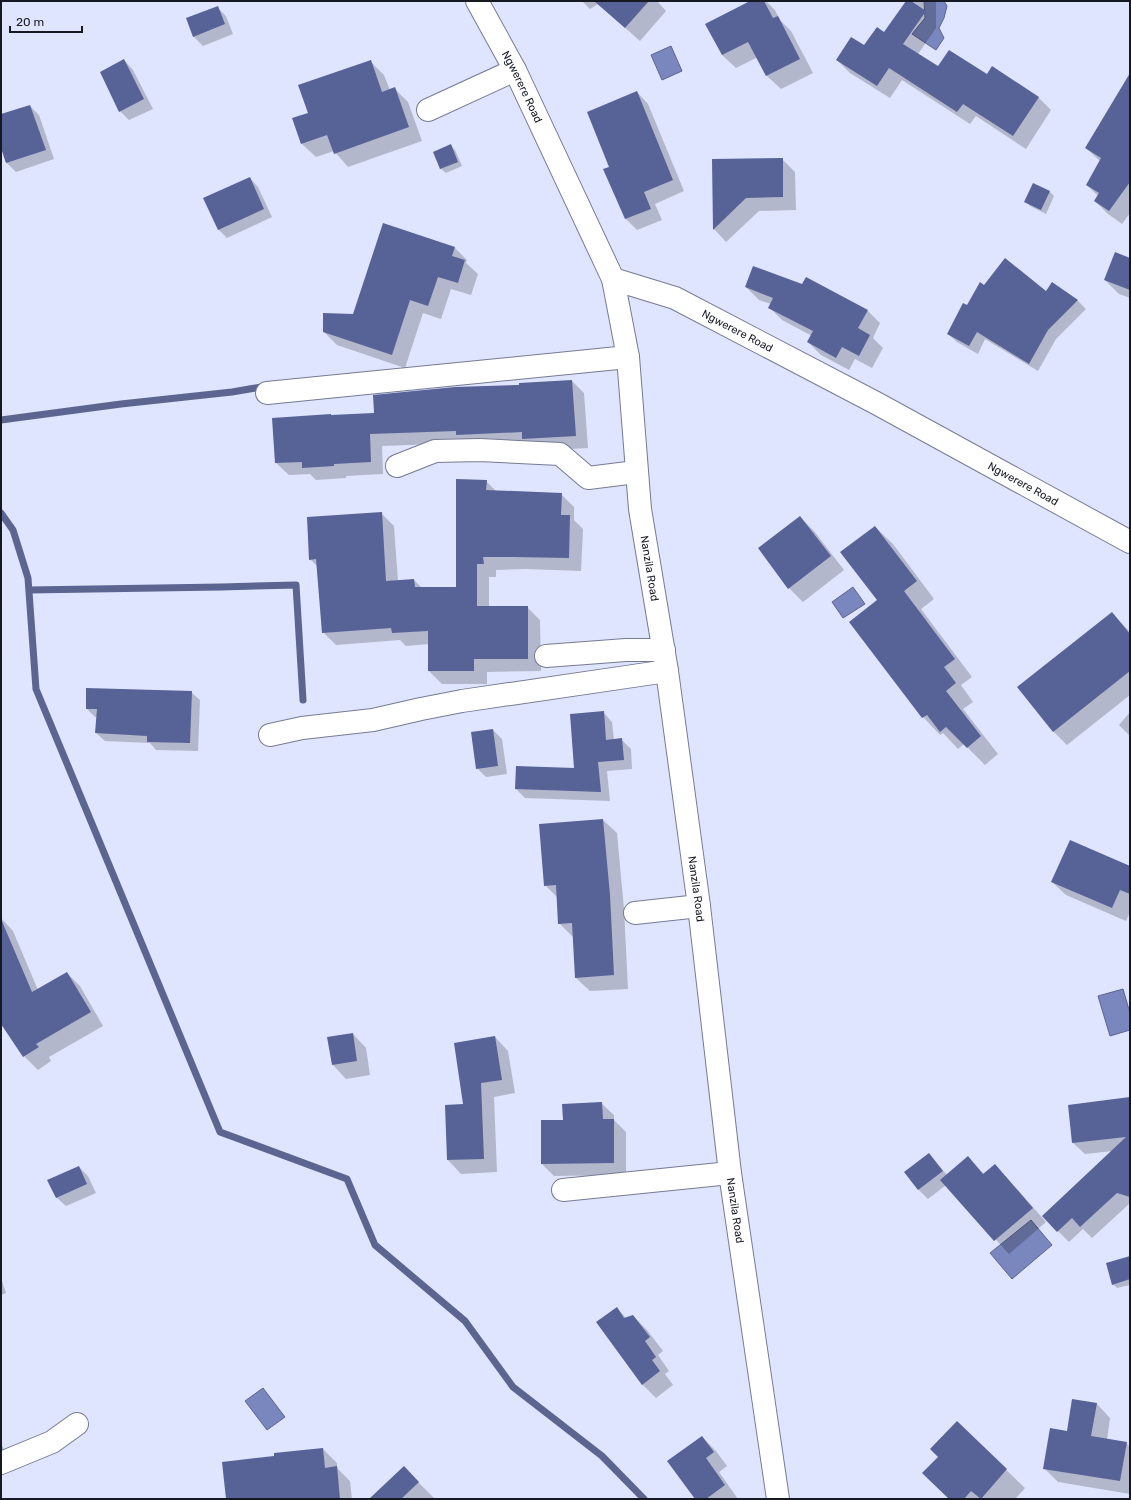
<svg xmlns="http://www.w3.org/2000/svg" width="1131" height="1500" font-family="Rubik,sans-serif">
<rect width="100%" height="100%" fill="#dfe5fe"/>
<path fill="#7a86be" stroke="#5c658f" d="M 924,1 L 944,1 L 947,6 L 944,18 L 939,28 L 944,38 L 936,50 L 912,34 L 925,18 Z
M 671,46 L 682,71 L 662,80 L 651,55 Z
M 853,587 L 865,604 L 843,618 L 832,602 Z
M 1123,989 L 1130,1013 L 1130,1030 L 1110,1036 L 1098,996 Z
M 1031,1220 L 1052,1245 L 1012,1279 L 990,1253 Z
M 263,1388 L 285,1417 L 267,1430 L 245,1401 Z"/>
<path fill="#0003" d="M 582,1 L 657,1 L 666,11 L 640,41 L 598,4 L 590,9 Z
M 753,1 L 766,1 L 775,10 L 780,20 L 791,31 L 813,73 L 781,89 L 767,76 L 758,57 L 736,68 L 722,55 Z
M 907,1 L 936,1 L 936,28 L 918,54 L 939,68 L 987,75 L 1038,97 L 1051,110 L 1026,149 L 976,116 L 970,124 L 902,80 L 890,98 L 850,73 L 837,60 L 865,47 L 884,33 Z
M 217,7 L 226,16 L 233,34 L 203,46 L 194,37 L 187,19 Z
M 124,60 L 133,70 L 153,109 L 129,120 L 120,111 Z
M 370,61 L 384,75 L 390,90 L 394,88 L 408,102 L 422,141 L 348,167 L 334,151 L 316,157 L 302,144 Z
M 637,92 L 648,104 L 684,191 L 655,204 L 662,220 L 637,230 L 626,219 L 605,170 L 611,167 Z
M 1130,97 L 1130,213 L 1122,224 L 1108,214 L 1095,201 L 1098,196 L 1087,185 L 1100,161 L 1086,148 Z
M 30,106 L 39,115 L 54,159 L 16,172 L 7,163 L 1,145 L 1,115 Z
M 451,146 L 455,150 L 462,166 L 446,173 L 441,169 L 434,152 Z
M 782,159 L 795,172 L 796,210 L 759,211 L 726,242 L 714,229 Z
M 250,178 L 258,187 L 272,217 L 227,238 L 218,229 Z
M 1034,184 L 1050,192 L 1054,196 L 1046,214 L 1030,206 L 1026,202 Z
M 454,247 L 467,260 L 466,263 L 478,274 L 471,295 L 451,289 L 441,319 L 423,313 L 405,368 L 337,345 L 324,332 L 353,315 Z
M 1130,259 L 1130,298 L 1119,294 L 1105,280 Z
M 985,286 L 1047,292 L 1077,300 L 1086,309 L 1056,339 L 1038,371 L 985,339 L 978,354 L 957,342 L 948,334 L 968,306 Z
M 746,287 L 868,311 L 880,323 L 873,338 L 883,348 L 872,368 L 855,359 L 849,370 L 821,355 L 808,342 L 812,336 L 782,320 L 769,307 L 771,304 L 759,300 Z
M 572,381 L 584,393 L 588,448 L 535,451 L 466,443 L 382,446 L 383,474 L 346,476 L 346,478 L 316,480 L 310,474 L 289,475 L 276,463 L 332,416 L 375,414 L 520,385 Z
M 486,481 L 497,492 L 561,494 L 574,507 L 574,520 L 583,529 L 581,571 L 526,569 L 496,570 L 496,577 L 489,577 L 489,607 L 527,607 L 540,620 L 541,671 L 487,672 L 487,684 L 442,684 L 429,671 L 429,644 L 406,646 L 400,640 L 336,645 L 323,632 L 317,566 L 310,559 L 381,513 L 394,526 L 398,581 L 414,580 L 422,588 L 458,588 Z
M 800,517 L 814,531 L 844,570 L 803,602 L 789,588 Z
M 875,527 L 893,544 L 934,599 L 921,609 L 972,677 L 961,685 L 973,702 L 963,709 L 998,754 L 985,765 L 964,744 L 958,749 L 943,733 L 940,735 L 923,717 L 878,601 Z
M 1112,613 L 1130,632 L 1130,695 L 1067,745 L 1053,731 Z
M 191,692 L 200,700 L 198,751 L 156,750 L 150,743 L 105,741 L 96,733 L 97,717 L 95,717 L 87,709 Z
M 603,712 L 612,722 L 614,740 L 621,739 L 631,749 L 632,769 L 607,771 L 610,801 L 525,798 L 516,789 L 575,769 Z
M 1130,712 L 1130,736 L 1119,725 Z
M 493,730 L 502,739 L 507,774 L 486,777 L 477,768 Z
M 603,820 L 617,833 L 624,909 L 628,989 L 590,991 L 576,978 L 573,937 L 559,923 L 558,898 L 545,885 Z
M 1130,867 L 1130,912 L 1126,921 L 1066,895 L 1052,882 Z
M 1,918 L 13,931 L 38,990 L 67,973 L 80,986 L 103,1026 L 49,1057 L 51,1061 L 38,1070 L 24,1056 L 1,1022 Z
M 353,1034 L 366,1048 L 370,1075 L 346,1079 L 333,1065 Z
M 495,1037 L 508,1051 L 515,1093 L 494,1097 L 497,1172 L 461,1174 L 448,1160 L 464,1105 Z
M 1130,1098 L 1130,1204 L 1129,1204 L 1092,1238 L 1083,1229 L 1069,1242 L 1058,1231 L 1113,1151 L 1085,1154 L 1073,1143 L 1069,1106 Z
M 601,1103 L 614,1115 L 614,1120 L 626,1132 L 626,1175 L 554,1176 L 542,1164 L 564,1121 Z
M 929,1154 L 947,1175 L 968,1158 L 984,1174 L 995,1166 L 1008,1179 L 1046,1222 L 1009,1254 L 946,1185 L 928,1199 L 919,1190 L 905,1172 Z
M 79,1167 L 88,1176 L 96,1193 L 66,1206 L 56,1197 Z
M 1130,1258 L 1130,1285 L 1117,1288 L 1113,1284 Z
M 1,1278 L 6,1293 L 1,1295 Z
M 617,1308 L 626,1318 L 633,1316 L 647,1330 L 663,1351 L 658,1355 L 669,1371 L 665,1374 L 673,1385 L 656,1398 L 642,1384 Z
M 1097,1404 L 1110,1418 L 1107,1440 L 1126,1443 L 1130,1447 L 1130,1494 L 1058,1482 L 1044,1468 L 1068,1432 Z
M 957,1423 L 1025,1488 L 1015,1499 L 950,1499 Z
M 702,1437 L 716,1451 L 727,1466 L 719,1472 L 738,1499 L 696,1499 Z
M 1,1443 L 11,1465 L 5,1469 L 1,1475 Z
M 323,1449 L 337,1463 L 337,1468 L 350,1481 L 352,1499 L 227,1499 L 275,1457 Z
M 404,1468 L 435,1499 L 370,1499 Z"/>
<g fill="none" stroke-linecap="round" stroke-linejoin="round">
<path stroke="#5c658f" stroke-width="7" d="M 1,420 L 121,404 L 232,392 L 267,386
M 1,513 L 13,530 L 28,578 L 36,689 L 220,1132 L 347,1179 L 375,1245 L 465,1321 L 513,1387 L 602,1456 L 644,1499
M 29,590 L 221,587 L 296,585 L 303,700"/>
</g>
<path fill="#576297" d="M 594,1 L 649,1 L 625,28 Z
M 750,1 L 764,1 L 773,18 L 778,16 L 800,59 L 766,76 L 748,42 L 722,55 L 705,24 Z
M 906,1 L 911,1 L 926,11 L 903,44 L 938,66 L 949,50 L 987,74 L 992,66 L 1039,97 L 1013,136 L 963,104 L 957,112 L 889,68 L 877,86 L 836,60 L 851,37 L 864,45 L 877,27 L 884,32 Z
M 218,6 L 225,24 L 193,37 L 186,18 Z
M 124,59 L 144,99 L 119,112 L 100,72 Z
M 371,60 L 382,92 L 395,87 L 409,127 L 334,154 L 327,135 L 301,144 L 292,118 L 308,113 L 298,85 Z
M 1130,73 L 1130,182 L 1109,211 L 1094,201 L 1099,193 L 1086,185 L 1101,158 L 1085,148 Z
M 637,91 L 673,180 L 644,192 L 651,209 L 625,219 L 603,169 L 609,167 L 587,112 Z
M 30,105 L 46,150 L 6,163 L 1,148 L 1,114 Z
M 451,144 L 458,162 L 440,169 L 433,152 Z
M 783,158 L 783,197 L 746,198 L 713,230 L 712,159 Z
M 250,177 L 264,209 L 218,230 L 203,198 Z
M 1033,183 L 1050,191 L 1041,210 L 1024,202 Z
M 383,223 L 455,247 L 452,256 L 465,260 L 458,283 L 438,277 L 428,306 L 410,300 L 392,355 L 323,332 L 323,313 L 353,314 Z
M 1115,252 L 1130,258 L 1130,290 L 1104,280 Z
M 1005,258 L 1046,291 L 1052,282 L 1078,300 L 1048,330 L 1029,364 L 977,332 L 969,346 L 947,334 L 963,303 L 967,305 L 980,282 L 984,285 Z
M 753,266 L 802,284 L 806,277 L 868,310 L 858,328 L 870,335 L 859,356 L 842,347 L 836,358 L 807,342 L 813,331 L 768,308 L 773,298 L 745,287 Z
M 572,380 L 576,436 L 522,439 L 522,432 L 456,435 L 456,431 L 370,434 L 371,462 L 334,464 L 334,466 L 302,468 L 302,462 L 275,463 L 272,418 L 331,414 L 331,415 L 374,413 L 373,395 L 455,387 L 519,385 L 519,383 Z
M 456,479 L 487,480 L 486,490 L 562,493 L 561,515 L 570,515 L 569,558 L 513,557 L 483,557 L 484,564 L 477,564 L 477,606 L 528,606 L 528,659 L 474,659 L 474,671 L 428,671 L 428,631 L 392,633 L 391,628 L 322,633 L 316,559 L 309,560 L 307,517 L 382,512 L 386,581 L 414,579 L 415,587 L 456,587 Z
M 800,516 L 831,556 L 788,589 L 758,548 Z
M 875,526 L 917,581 L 904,591 L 955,659 L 944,667 L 956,683 L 946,691 L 981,736 L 967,748 L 946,727 L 940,732 L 927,715 L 922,718 L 849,622 L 877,600 L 840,552 Z
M 1112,612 L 1130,634 L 1130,671 L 1053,732 L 1017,687 Z
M 86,688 L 192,691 L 190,743 L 147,742 L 147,736 L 95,733 L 97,709 L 86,709 Z
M 604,711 L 606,740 L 622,738 L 624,760 L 598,762 L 601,792 L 515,789 L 516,766 L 574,768 L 570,714 Z
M 493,729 L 498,766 L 476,769 L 471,732 Z
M 603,819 L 610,895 L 614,975 L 575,978 L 572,923 L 558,924 L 556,885 L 544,886 L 539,824 Z
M 1070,840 L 1130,866 L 1130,894 L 1120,890 L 1112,908 L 1051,882 Z
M 1,919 L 32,992 L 67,972 L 91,1012 L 36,1044 L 39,1047 L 23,1057 L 1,1024 Z
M 353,1033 L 357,1061 L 332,1065 L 327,1037 Z
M 495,1036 L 502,1080 L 481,1083 L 484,1159 L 447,1160 L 445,1105 L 463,1104 L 454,1043 Z
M 1130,1097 L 1130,1197 L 1117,1193 L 1080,1227 L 1072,1218 L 1057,1232 L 1042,1216 L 1126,1137 L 1072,1143 L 1068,1105 Z
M 602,1102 L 603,1119 L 614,1119 L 614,1163 L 541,1164 L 541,1120 L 563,1120 L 562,1104 Z
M 929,1153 L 943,1171 L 918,1190 L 904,1172 Z
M 968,1156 L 983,1174 L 995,1164 L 1033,1208 L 994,1241 L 940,1180 Z
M 79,1166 L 87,1184 L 56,1198 L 47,1180 Z
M 1130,1256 L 1130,1279 L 1112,1285 L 1106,1263 Z
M 617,1307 L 624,1318 L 633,1315 L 650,1337 L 645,1341 L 656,1357 L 652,1360 L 660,1371 L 642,1385 L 596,1322 Z
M 1072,1399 L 1097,1403 L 1091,1436 L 1127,1442 L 1120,1481 L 1043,1469 L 1050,1428 L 1067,1431 Z
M 957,1421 L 1007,1469 L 981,1499 L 971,1491 L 964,1499 L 949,1499 L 922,1473 L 938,1457 L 930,1449 Z
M 702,1436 L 714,1452 L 706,1458 L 725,1485 L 706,1499 L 695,1499 L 667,1461 Z
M 323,1448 L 325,1468 L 337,1466 L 340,1499 L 226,1499 L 222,1462 L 274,1456 L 274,1453 Z
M 404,1466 L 419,1482 L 401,1499 L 369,1499 Z"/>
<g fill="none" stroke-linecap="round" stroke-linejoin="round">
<g stroke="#767b92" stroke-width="24">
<g id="minor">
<path id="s1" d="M 477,1 L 515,70 L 613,279 L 675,298 L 876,403 L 1130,542"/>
<path d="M 428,110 L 515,70"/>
<path id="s2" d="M 613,279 L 628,357 L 640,509 L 667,671 L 699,906 L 730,1173 L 778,1499"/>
<path d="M 267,393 L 628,357"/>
<path d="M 397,466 L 435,451 L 480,450 L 560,454 L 588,478 L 636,472"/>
<path d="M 546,656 L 626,650 L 664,650"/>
<path d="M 270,735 L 302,728 L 373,720 L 421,709 L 462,701 L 667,671"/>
<path d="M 635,913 L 699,906"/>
<path d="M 563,1190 L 730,1173"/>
<path d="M 1,1463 L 52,1442 L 77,1424"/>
</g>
</g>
<use href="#minor" stroke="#fff" stroke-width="22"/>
</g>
<g text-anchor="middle" stroke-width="3" stroke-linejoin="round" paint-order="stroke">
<g font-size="11" fill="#171922" stroke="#dfe5fe">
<text dy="4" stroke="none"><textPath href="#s1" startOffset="97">Ngwerere Road</textPath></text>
<text dy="4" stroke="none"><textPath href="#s1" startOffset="445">Ngwerere Road</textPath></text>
<text dy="4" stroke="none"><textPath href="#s1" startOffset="769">Ngwerere Road</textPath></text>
<text dy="4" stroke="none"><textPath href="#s2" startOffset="292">Nanzila Road</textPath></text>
<text dy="4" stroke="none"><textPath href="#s2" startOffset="616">Nanzila Road</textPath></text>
<text dy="4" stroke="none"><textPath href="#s2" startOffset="940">Nanzila Road</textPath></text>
</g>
</g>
<rect width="1131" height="1500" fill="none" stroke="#171922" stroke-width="4"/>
<path d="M10 26v6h72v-6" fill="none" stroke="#171922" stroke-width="2"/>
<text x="16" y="26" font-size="12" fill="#171922" stroke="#dfe5fe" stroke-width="3" paint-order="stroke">20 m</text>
</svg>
